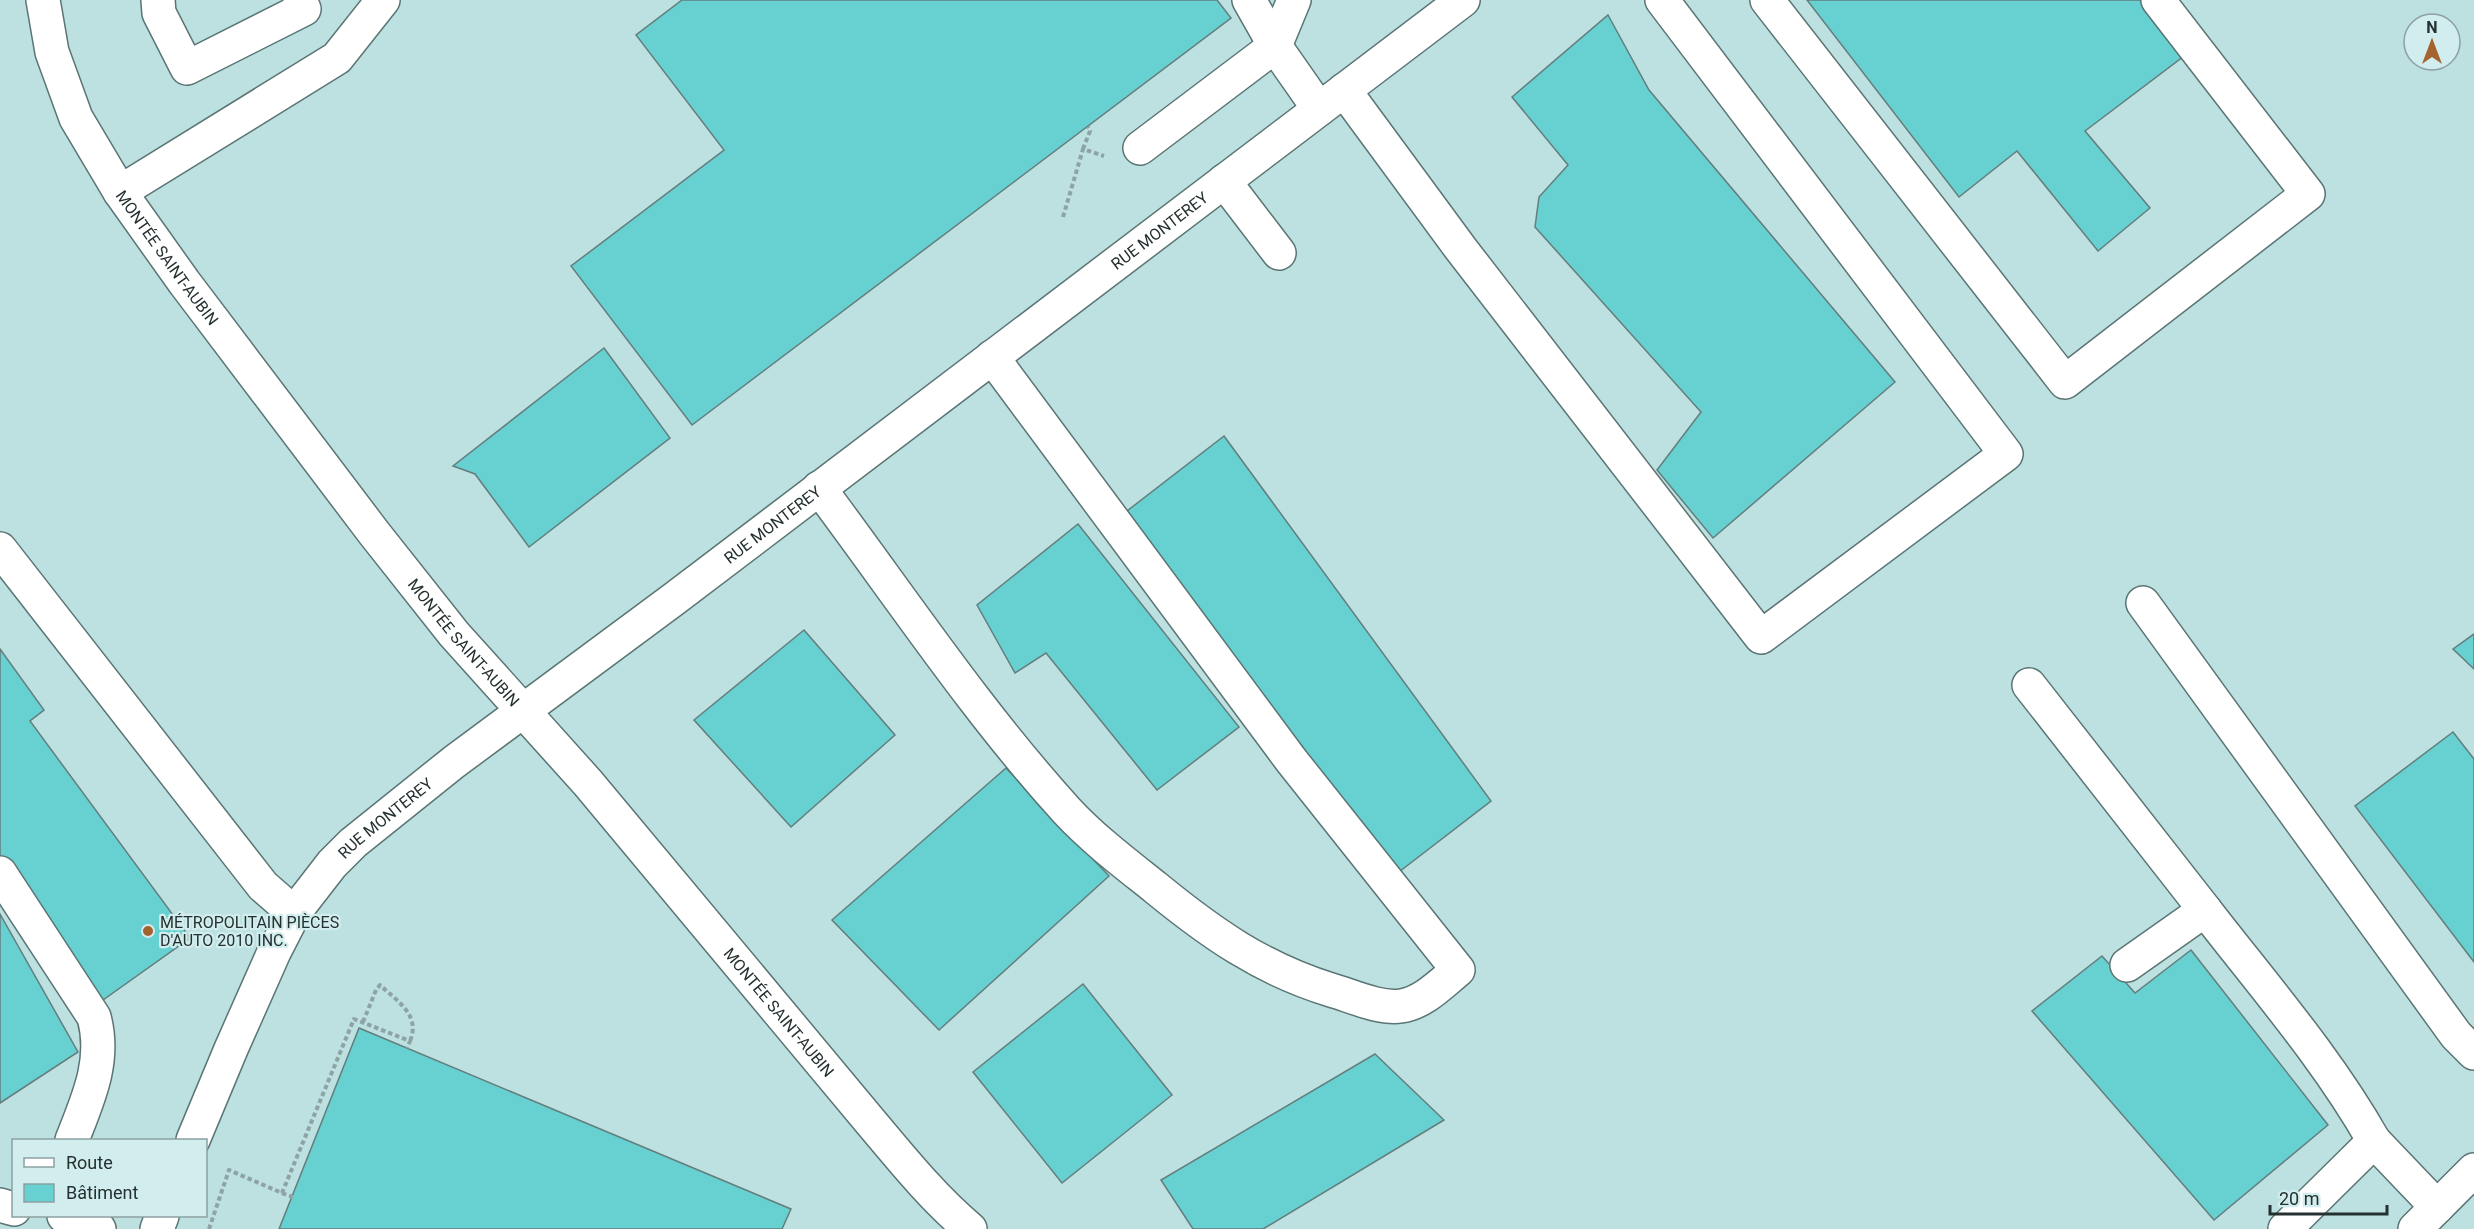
<svg xmlns="http://www.w3.org/2000/svg" width="2474" height="1229" font-family="Roboto,sans-serif">
<rect width="100%" height="100%" fill="#d1eded"/>
<path fill="#bce1e0" fill-rule="evenodd" d="M 0,0 L 2474,0 L 2474,1229 L 0,1229 ZM 2414,24 L 2450,24 L 2450,60 L 2414,60 ZM 14,1140 L 206,1140 L 206,1216 L 14,1216 Z"/>
<path fill="#67d0d1" stroke="#647d7d" stroke-width="1.5" d="M 682,0 L 1217,0 L 1231,18 L 692,425 L 571,266 L 724,150 L 636,35 Z
M 1807,0 L 2140,0 L 2184,56 L 2085,131 L 2150,208 L 2098,251 L 2017,151 L 1959,197 Z
M 1608,15 L 1649,90 L 1895,382 L 1713,538 L 1657,470 L 1701,412 L 1535,227 L 1539,197 L 1568,165 L 1512,97 Z
M 604,348 L 670,438 L 529,547 L 475,474 L 453,466 Z
M 1224,436 L 1491,801 L 1395,875 L 1127,511 Z
M 1078,524 L 1239,727 L 1157,790 L 1046,653 L 1015,673 L 977,605 Z
M 804,630 L 895,735 L 791,827 L 694,720 Z
M 2474,634 L 2474,669 L 2453,649 Z
M 0,649 L 44,710 L 30,721 L 190,938 L 103,1000 L 0,859 Z
M 2453,732 L 2474,759 L 2474,962 L 2355,806 Z
M 1006,768 L 1109,876 L 939,1030 L 832,920 Z
M 0,914 L 78,1052 L 0,1103 Z
M 2191,950 L 2328,1125 L 2214,1220 L 2032,1011 L 2102,956 L 2135,993 Z
M 1083,984 L 1172,1095 L 1062,1183 L 973,1072 Z
M 359,1028 L 791,1209 L 782,1229 L 279,1229 Z
M 1375,1054 L 1444,1120 L 1263,1229 L 1193,1229 L 1161,1180 Z"/>
<g fill="none" stroke-linecap="round" stroke-linejoin="round">
<g stroke="#5b7474" stroke-width="36">
<g id="minor">
<path id="s1" d="M 43,0 L 52,52 L 76,118 L 120,192 L 184,282 L 374,533 L 454,634 L 588,783 L 869,1120 C 901,1158 932,1197 970,1229"/>
<path d="M 158,0 L 159,13 L 187,68 L 304,9 L 300,0"/>
<path d="M 1249,0 L 1275,46 L 1319,109"/>
<path d="M 1767,0 L 2065,382 L 2308,194 L 2158,0"/>
<path d="M 1344,90 L 1461,249 L 1761,637 L 2006,454 L 1662,0"/>
<path d="M 1140,148 L 1275,46 L 1294,0"/>
<path d="M 1224,181 L 1279,253"/>
<path d="M 120,192 L 337,58 L 383,0"/>
<path d="M 819,488 C 900,596 976,711 1067,811 C 1094,840 1126,864 1156,888 C 1211,933 1262,969 1331,990 C 1352,996 1379,1009 1401,1006 C 1423,1003 1442,983 1458,970 L 1291,760 L 992,357"/>
<path d="M 0,549 L 263,886 L 294,913"/>
<path d="M 2143,603 L 2456,1035 L 2474,1053"/>
<path d="M 2029,685 L 2205,910"/>
<path d="M 0,873 L 94,1017 C 106,1061 88,1099 72,1140"/>
<path d="M 2127,965 L 2205,910 C 2263,985 2327,1058 2374,1141"/>
<path id="s2" d="M 193,1140 L 231,1049 L 274,952 L 294,913 L 332,864 L 353,843 L 454,762 L 674,599 L 1463,0"/>
<path d="M 0,1205 L 14,1209"/>
<path d="M 64,1216 L 99,1229"/>
<path d="M 157,1229 L 162,1216"/>
<path d="M 2285,1229 L 2374,1141 L 2437,1207"/>
<path d="M 2415,1229 L 2474,1170"/>
</g>
</g>
<path stroke="#8ea3a3" stroke-width="4" stroke-dasharray="4.5 3" stroke-linecap="butt" d="M 1083,149 L 1090,131 L 1088,127
M 1063,217 L 1083,149 L 1104,156
M 363,1022 L 376,990 L 380,985 C 397,1001 421,1015 410,1041
M 282,1193 L 293,1197
M 209,1229 L 229,1170 L 282,1193 L 354,1019 L 410,1041 L 407,1048"/>
<use href="#minor" stroke="#fff" stroke-width="33"/>
</g>
<circle fill="#a4622f" stroke="#d1eded" stroke-width="2" cx="148" cy="931" r="6"/>
<g text-anchor="middle" stroke-width="4.5" stroke-linejoin="round" paint-order="stroke">
<g font-size="16" fill="#253030" stroke="#d1eded">
<text dy="6" stroke="none"><textPath href="#s2" startOffset="1353">RUE MONTEREY</textPath></text>
<text dy="6" stroke="none"><textPath href="#s1" startOffset="290">MONTÉE SAINT-AUBIN</textPath></text>
<text dy="6" stroke="none"><textPath href="#s2" startOffset="867">RUE MONTEREY</textPath></text>
<text dy="6" stroke="none"><textPath href="#s1" startOffset="776">MONTÉE SAINT-AUBIN</textPath></text>
<text dy="6" stroke="none"><textPath href="#s2" startOffset="381">RUE MONTEREY</textPath></text>
<text dy="6" stroke="none"><textPath href="#s1" startOffset="1262">MONTÉE SAINT-AUBIN</textPath></text>
</g>
<g font-size="16" fill="#253030" stroke="#d1eded" text-anchor="start">
<text x="160" y="928">MÉTROPOLITAIN PIÈCES<tspan x="160" dy="18">D'AUTO 2010 INC.</tspan></text>
</g>
</g>
<rect x="12" y="1139" width="195" height="78" fill="#d1eded" stroke="#8ca1a1" stroke-width="1.5"/>
<rect x="24" y="1158" width="30" height="9" fill="#ffffff" stroke="#8ca1a1" stroke-width="1.5"/>
<text x="66" y="1169" font-size="18" fill="#253030">Route</text>
<rect x="24" y="1184" width="30" height="18" fill="#67d0d1" stroke="#8ca1a1" stroke-width="1.5"/>
<text x="66" y="1199" font-size="18" fill="#253030">Bâtiment</text>
<g transform="translate(2432 42)"><circle r="28" fill="#d1eded" stroke="#8ca1a1" stroke-width="1.5"/>
<path d="M0-4.5L10 22L0 15L-10 22Z" fill="#a4622f"/>
<text y="-9" font-size="16" font-weight="bold" text-anchor="middle" fill="#253030">N</text>
</g>
<path d="M2270 1205v9h117v-9" fill="none" stroke="#253030" stroke-width="3"/>
<text x="2279" y="1205" font-size="18" fill="#253030" stroke="#d1eded" stroke-width="4.5" paint-order="stroke">20 m</text>
</svg>
